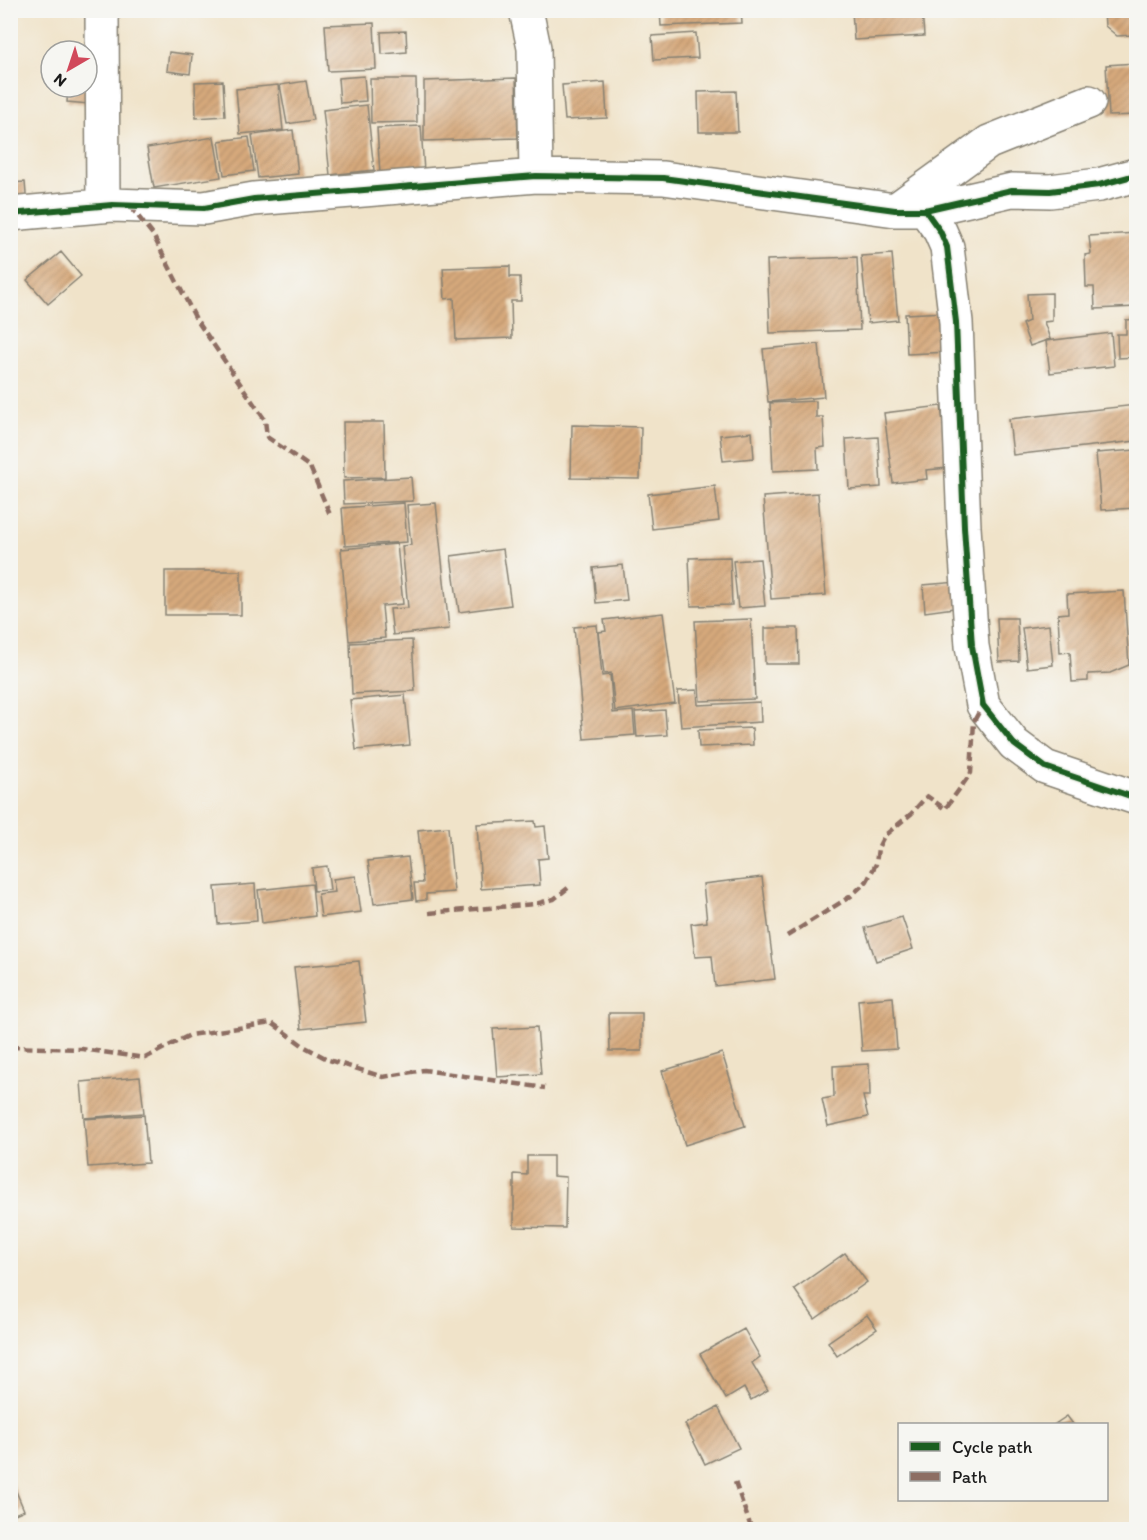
<svg xmlns="http://www.w3.org/2000/svg" width="1147" height="1540" font-family="Itim,sans-serif">
<defs>
<pattern id="building-hatch" width="6" height="6" patternUnits="userSpaceOnUse" patternTransform="scale(1.5)"><rect width="6" height="6" fill="#d6a97c"/><path d="M-1 1l2-2M0 6l6-6M5 7l2-2" fill="none" stroke="#b7916b"/></pattern>
</defs>
<rect width="100%" height="100%" fill="#f6f6f2"/>
<filter id="ink" filterUnits="userSpaceOnUse"><feTurbulence type="fractalNoise" baseFrequency=".0167" numOctaves="2"/><feDisplacementMap in="SourceGraphic" scale="12" xChannelSelector="R" yChannelSelector="G"/><feConvolveMatrix kernelMatrix="1 2 1 2 8 2 1 2 1" color-interpolation-filters="sRGB"/></filter>
<filter id="wash" filterUnits="userSpaceOnUse"><feTurbulence type="fractalNoise" baseFrequency=".008" numOctaves="4" result="noise"/><feDisplacementMap in="SourceGraphic" scale="24" xChannelSelector="R" yChannelSelector="G"/><feGaussianBlur stdDeviation="1.35" result="paint"/><feColorMatrix in="noise" values="0 0 0 0 0 0 0 0 0 0 0 0 0 0 0 0 0 1.4 0 .05"/><feComposite in="paint" operator="in"/></filter>
<g filter="url(#wash)">
<rect width="100%" height="100%" fill="#f0e3c9"/>
<g id="blocks">
<path fill="url(#building-hatch)" d="M 660,10 L 741,10 L 742,23 L 661,26 Z
M 852,10 L 922,10 L 924,36 L 854,40 Z
M 992,10 L 1019,10 L 1019,12 L 992,15 Z
M 1104,10 L 1136,10 L 1136,31 L 1133,35 L 1117,36 L 1105,26 Z
M 374,23 L 376,69 L 328,71 L 325,25 Z
M 406,31 L 407,52 L 382,54 L 381,32 Z
M 696,33 L 698,58 L 654,60 L 652,36 Z
M 169,52 L 192,55 L 190,74 L 167,71 Z
M 1136,63 L 1136,115 L 1109,116 L 1106,65 Z
M 364,76 L 366,101 L 340,103 L 338,78 Z
M 516,78 L 518,138 L 424,141 L 424,81 Z
M 370,79 L 416,79 L 417,122 L 371,123 Z
M 223,81 L 225,116 L 196,118 L 195,82 Z
M 306,81 L 313,120 L 287,124 L 280,85 Z
M 605,82 L 607,118 L 565,120 L 562,85 Z
M 278,85 L 283,130 L 240,134 L 236,89 Z
M 68,87 L 87,87 L 89,104 L 67,102 Z
M 736,91 L 738,132 L 699,132 L 698,92 Z
M 367,105 L 374,170 L 330,175 L 323,110 Z
M 421,126 L 424,172 L 380,174 L 377,128 Z
M 293,130 L 298,174 L 258,178 L 252,135 Z
M 214,137 L 221,177 L 154,188 L 147,148 Z
M 249,137 L 254,171 L 224,175 L 219,141 Z
M 25,182 L 27,207 L 10,209 L 10,183 Z
M 1136,233 L 1136,307 L 1095,309 L 1094,287 L 1086,287 L 1085,255 L 1091,254 L 1089,236 Z
M 61,252 L 81,276 L 48,304 L 27,280 Z
M 892,254 L 898,320 L 868,323 L 861,256 Z
M 857,257 L 860,330 L 770,333 L 767,260 Z
M 510,266 L 510,277 L 520,277 L 521,301 L 511,301 L 512,338 L 456,340 L 454,298 L 445,299 L 443,268 Z
M 1052,293 L 1052,321 L 1044,322 L 1050,339 L 1030,346 L 1022,324 L 1029,321 L 1027,294 Z
M 946,312 L 949,352 L 907,354 L 905,314 Z
M 1136,319 L 1136,357 L 1118,358 L 1117,334 L 1126,334 L 1126,320 Z
M 1111,333 L 1114,366 L 1050,373 L 1046,341 Z
M 819,344 L 824,397 L 768,402 L 763,349 Z
M 816,401 L 816,417 L 823,417 L 825,447 L 817,448 L 818,469 L 773,471 L 770,403 Z
M 1136,405 L 1136,441 L 1013,455 L 1009,419 Z
M 941,406 L 949,468 L 926,470 L 927,479 L 893,483 L 884,413 Z
M 343,422 L 384,422 L 385,477 L 344,478 Z
M 572,425 L 641,427 L 640,479 L 571,478 Z
M 752,432 L 754,458 L 723,461 L 720,435 Z
M 878,437 L 881,487 L 849,489 L 846,439 Z
M 1136,450 L 1136,508 L 1101,510 L 1096,453 Z
M 411,477 L 413,501 L 344,504 L 343,481 Z
M 715,486 L 719,521 L 652,529 L 648,494 Z
M 818,493 L 826,595 L 771,599 L 763,497 Z
M 404,503 L 407,542 L 345,546 L 342,508 Z
M 436,503 L 449,629 L 393,635 L 390,609 L 408,608 L 402,546 L 411,545 L 407,505 Z
M 397,544 L 403,604 L 382,606 L 385,638 L 349,641 L 341,549 Z
M 503,549 L 511,605 L 459,612 L 451,556 Z
M 730,557 L 732,605 L 691,606 L 689,558 Z
M 760,559 L 765,606 L 738,608 L 733,561 Z
M 623,565 L 627,600 L 596,603 L 593,568 Z
M 165,571 L 241,571 L 241,615 L 165,615 Z
M 958,582 L 961,607 L 925,612 L 923,585 Z
M 1124,591 L 1129,665 L 1110,673 L 1088,674 L 1088,681 L 1072,682 L 1070,652 L 1060,653 L 1058,614 L 1068,613 L 1067,594 Z
M 663,613 L 675,703 L 615,711 L 611,673 L 604,674 L 599,632 L 606,631 L 604,620 Z
M 997,618 L 1017,618 L 1019,661 L 999,662 Z
M 751,619 L 755,699 L 700,701 L 695,621 Z
M 597,625 L 602,676 L 610,675 L 613,713 L 633,711 L 635,735 L 584,739 L 574,627 Z
M 1049,625 L 1053,665 L 1027,668 L 1022,628 Z
M 765,628 L 798,628 L 799,664 L 765,664 Z
M 412,640 L 415,691 L 352,694 L 350,643 Z
M 697,690 L 698,705 L 760,702 L 761,722 L 681,727 L 678,691 Z
M 405,695 L 410,745 L 356,750 L 350,700 Z
M 665,710 L 667,735 L 637,737 L 635,712 Z
M 752,728 L 753,745 L 699,747 L 698,730 Z
M 535,821 L 536,827 L 545,826 L 548,858 L 538,859 L 540,885 L 481,889 L 477,824 Z
M 448,827 L 454,892 L 426,894 L 426,900 L 416,901 L 414,883 L 423,883 L 418,830 Z
M 408,857 L 413,899 L 374,904 L 368,861 Z
M 327,866 L 330,890 L 314,891 L 312,868 Z
M 356,876 L 361,912 L 321,917 L 318,894 L 335,892 L 333,879 Z
M 762,877 L 775,979 L 715,986 L 712,956 L 695,957 L 691,924 L 707,922 L 703,884 Z
M 255,884 L 257,921 L 218,924 L 215,887 Z
M 312,884 L 315,916 L 262,923 L 258,890 Z
M 902,917 L 913,949 L 876,961 L 865,928 Z
M 359,961 L 366,1022 L 301,1029 L 294,967 Z
M 893,997 L 897,1049 L 862,1051 L 858,1000 Z
M 609,1013 L 642,1013 L 642,1051 L 610,1051 Z
M 537,1027 L 541,1074 L 497,1077 L 493,1029 Z
M 722,1053 L 745,1126 L 685,1145 L 662,1071 Z
M 869,1064 L 870,1096 L 863,1096 L 868,1117 L 828,1126 L 822,1099 L 834,1097 L 833,1066 Z
M 140,1077 L 144,1113 L 84,1118 L 81,1082 Z
M 144,1115 L 148,1163 L 88,1167 L 84,1119 Z
M 527,1156 L 553,1156 L 553,1176 L 566,1177 L 565,1228 L 514,1227 L 514,1174 L 527,1175 Z
M 845,1253 L 867,1282 L 815,1319 L 794,1289 Z
M 867,1315 L 877,1329 L 837,1356 L 828,1342 Z
M 744,1329 L 760,1357 L 752,1363 L 768,1390 L 751,1400 L 744,1388 L 726,1399 L 700,1354 Z
M 1136,1396 L 1136,1417 L 1129,1399 Z
M 718,1407 L 739,1448 L 705,1464 L 685,1424 Z
M 1067,1416 L 1073,1424 L 1055,1424 Z
M 10,1477 L 24,1510 L 10,1516 Z"/>
</g>
</g>
<g filter="url(#ink)">
<use href="#blocks" fill-opacity="0" stroke="#868072" stroke-width="1.5"/>
<g fill="none" stroke-linecap="round" stroke-linejoin="round">
<g stroke="#868072" stroke-width="36">
<path id="minor" d="M 102,10 L 103,206
M 526,10 L 534,48 L 536,176
M 895,210 L 989,142 L 1089,102
M 925,210 L 940,231 L 947,247 L 956,322 L 964,527 L 972,646 L 983,705 L 1014,744 L 1045,767 L 1136,798
M 10,214 L 112,205 L 204,208 L 254,199 L 536,176 L 663,178 L 895,210 L 925,210 L 1012,190 L 1050,191 L 1099,185 L 1136,175"/>
</g>
<use href="#minor" stroke="#fff" stroke-width="33"/>
<path stroke="#8d6e63" stroke-width="4.5" stroke-dasharray="9 4.5" stroke-linecap="butt" d="M 130,206 L 153,235 L 196,319 L 265,420 L 267,437 L 310,467 L 331,517
M 429,913 L 535,904 L 554,899 L 568,888
M 787,936 L 851,896 L 867,881 L 876,864 L 878,848 L 884,836 L 911,814 L 927,796 L 945,809 L 971,773 L 974,721 L 983,705
M 10,1047 L 82,1049 L 145,1058 L 190,1035 L 272,1023 L 305,1047 L 329,1060 L 383,1077 L 424,1070 L 545,1088
M 735,1482 L 752,1530"/>
<g stroke="#f6f6f2" stroke-width="10">
<path id="cycleway" d="M 925,210 L 940,231 L 947,247 L 956,322 L 964,527 L 972,646 L 983,705 L 1014,744 L 1045,767 L 1136,798
M 10,214 L 112,205 L 204,208 L 254,199 L 536,176 L 663,178 L 895,210 L 925,210 L 1012,190 L 1050,191 L 1099,185 L 1136,175"/>
</g>
<use href="#cycleway" stroke="#1b5e20" stroke-width="6"/>
</g>
</g>
<rect width="1147" height="1540" fill="none" stroke="#f6f6f2" stroke-width="36"/>
<rect x="898" y="1423" width="210" height="78" fill="#f6f6f2" stroke="#9f9f9c" stroke-width="1.5"/>
<rect x="910" y="1442" width="30" height="9" fill="#1b5e20" stroke="#9f9f9c" stroke-width="1.5"/>
<text x="952" y="1453" font-size="18" fill="#1c1c1c">Cycle path</text>
<rect x="910" y="1472" width="30" height="9" fill="#8d6e63" stroke="#9f9f9c" stroke-width="1.5"/>
<text x="952" y="1483" font-size="18" fill="#1c1c1c">Path</text>
<g transform="translate(69 69) rotate(219)"><circle r="28" fill="#f6f6f2" stroke="#9f9f9c" stroke-width="1.5"/>
<path d="M0-4.5L10 22L0 15L-10 22Z" fill="#d1495b"/>
<text y="-9" font-size="16" font-weight="bold" text-anchor="middle" fill="#1c1c1c">N</text>
</g>
</svg>
